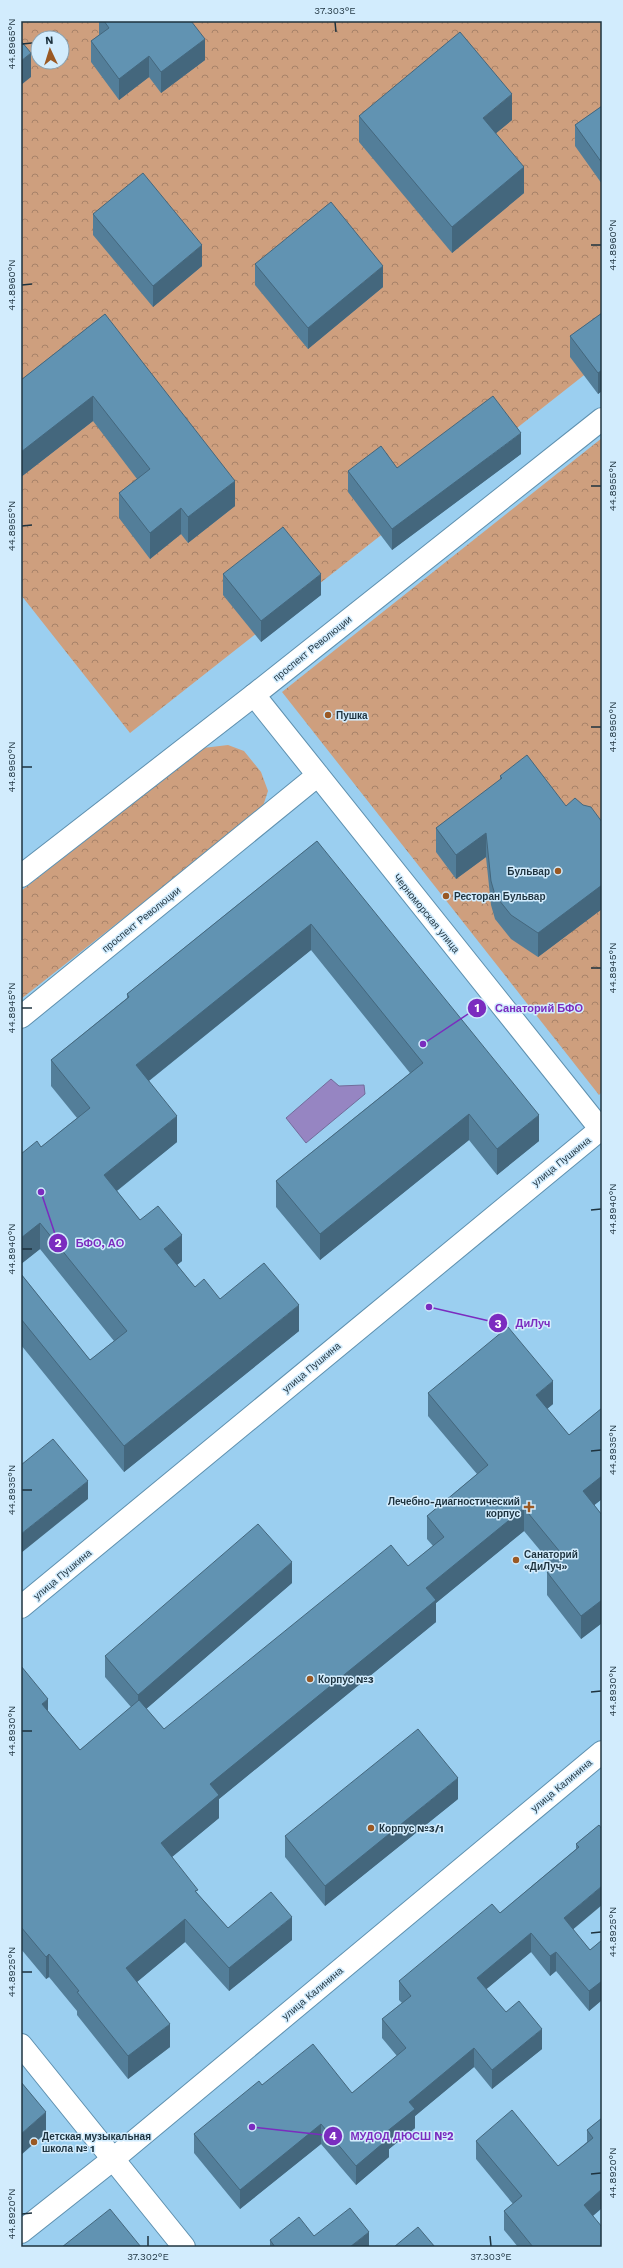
<svg xmlns="http://www.w3.org/2000/svg" width="623" height="2268" font-family="'Work Sans',sans-serif">
<defs>
<pattern id="park-crowns" width="20" height="18" patternUnits="userSpaceOnUse"><rect width="20" height="18" fill="#ce9f7e"/><path d="M2 6a3 3 0 1 1 6 0M12 15a3 3 0 1 1 6 0" fill="none" stroke="#a78269"/></pattern>
</defs>
<rect width="100%" height="100%" fill="#9bcff0"/>
<path fill="url(#park-crowns)" fill-rule="evenodd" d="M 21,21 L 602,21 L 602,361 L 130,733 L 21,595 ZM 38,38 L 62,38 L 62,62 L 38,62 Z
M 602,438 L 602,1092 L 599,1095 L 282,692 Z
M 228,745 L 244,751 L 261,772 L 268,791 L 262,809 L 21,999 L 21,891 L 203,748 Z"/>
<path fill="#9685c2" stroke="#726c9b" d="M 331,1079 L 339,1086 L 364,1085 L 365,1094 L 306,1143 L 286,1118 Z"/>
<g fill="none" stroke-linecap="round" stroke-linejoin="round">
<g stroke="#5e90af" stroke-width="24">
<path id="street" d="M 254,695 L 602,419
M 21,1607 L 602,1128
M 21,2232 L 112,2160 L 602,1752"/>
</g>
<g stroke="#5e90af" stroke-width="24">
<path id="secondary" d="M 21,876 L 254,695 L 602,1131
M 21,1017 L 318,775
M 21,2045 L 184,2247"/>
</g>
<use href="#street" stroke="#fff" stroke-width="22"/>
<use href="#secondary" stroke="#fff" stroke-width="22"/>
</g>
<path fill="#537e99" d="M 99,21 L 191,21 L 205,60 L 161,93 L 149,77 L 119,100 L 91,62 L 91,41 L 99,35 Z
M 602,106 L 602,184 L 575,146 L 575,125 Z
M 359,116 L 512,120 L 496,133 L 524,193 L 452,253 L 359,142 Z
M 93,214 L 202,266 L 153,307 L 93,235 Z
M 255,264 L 383,287 L 308,349 L 255,285 Z
M 602,313 L 602,391 L 598,394 L 570,357 L 570,336 Z
M 105,314 L 235,506 L 188,543 L 181,534 L 150,559 L 119,518 L 119,493 L 137,479 L 93,421 L 21,477 L 21,380 Z
M 521,454 L 392,550 L 348,492 L 348,471 L 397,468 Z
M 223,574 L 321,595 L 261,642 L 223,595 Z
M 500,776 L 566,806 L 583,805 L 602,822 L 602,909 L 538,957 L 511,939 L 495,919 L 491,905 L 486,857 L 456,879 L 436,852 L 436,828 L 500,780 Z
M 317,841 L 539,1141 L 497,1175 L 469,1140 L 320,1260 L 276,1207 L 276,1181 L 410,1073 L 311,950 L 149,1081 L 177,1142 L 117,1191 L 140,1220 L 182,1261 L 177,1265 L 195,1287 L 220,1299 L 299,1331 L 124,1472 L 21,1345 L 21,1274 L 90,1360 L 114,1341 L 40,1249 L 21,1264 L 21,1154 L 41,1147 L 77,1118 L 51,1086 L 51,1060 L 127,998 L 127,994 Z
M 428,1393 L 553,1404 L 547,1409 L 569,1435 L 602,1408 L 602,1499 L 594,1505 L 602,1515 L 602,1623 L 581,1639 L 547,1595 L 547,1572 L 554,1567 L 524,1531 L 436,1603 L 436,1622 L 219,1799 L 219,1818 L 172,1857 L 198,1894 L 228,1928 L 292,1940 L 229,1991 L 185,1942 L 137,1982 L 170,2047 L 128,2079 L 77,2015 L 77,2011 L 49,1977 L 46,1979 L 21,1949 L 21,1666 L 48,1711 L 80,1750 L 131,1707 L 105,1677 L 105,1656 L 292,1583 L 146,1709 L 164,1729 L 408,1566 L 433,1546 L 427,1539 L 427,1516 L 477,1474 L 428,1416 Z
M 458,1799 L 325,1906 L 285,1857 L 285,1836 Z
M 599,1825 L 573,1930 L 590,1950 L 602,1940 L 602,2000 L 589,2011 L 556,1971 L 550,1976 L 531,1952 L 486,1989 L 506,2012 L 542,2049 L 492,2089 L 474,2067 L 415,2116 L 415,2128 L 389,2149 L 389,2157 L 356,2185 L 321,2144 L 240,2209 L 194,2153 L 194,2134 L 262,2085 L 352,2093 L 397,2056 L 382,2038 L 382,2019 L 402,2003 L 399,2000 L 399,1981 L 500,1913 L 576,1849 L 576,1844 Z
M 602,2118 L 602,2208 L 593,2216 L 602,2247 L 518,2247 L 504,2230 L 504,2211 L 513,2204 L 476,2159 L 476,2141 L 558,2166 L 587,2142 L 587,2130 Z
M 314,2236 L 369,2247 L 270,2247 L 270,2240 Z"/>
<path fill="#44677d" d="M 205,39 L 205,60 L 161,93 L 161,72 Z
M 31,53 L 31,77 L 21,85 L 21,61 Z
M 149,56 L 149,77 L 119,100 L 119,79 Z
M 512,94 L 512,120 L 483,144 L 483,118 Z
M 524,167 L 524,193 L 452,253 L 452,227 Z
M 202,245 L 202,266 L 153,307 L 153,286 Z
M 383,266 L 383,287 L 308,349 L 308,328 Z
M 602,370 L 602,391 L 598,394 L 598,373 Z
M 93,396 L 93,421 L 21,477 L 21,452 Z
M 521,433 L 521,454 L 392,550 L 392,529 Z
M 235,481 L 235,506 L 188,543 L 188,517 Z
M 181,508 L 181,534 L 150,559 L 150,533 Z
M 321,574 L 321,595 L 261,642 L 261,621 Z
M 486,833 L 486,857 L 456,879 L 456,855 Z
M 602,885 L 602,909 L 538,957 L 538,933 Z
M 311,924 L 311,950 L 136,1091 L 136,1065 Z
M 469,1114 L 469,1140 L 320,1260 L 320,1234 Z
M 539,1115 L 539,1141 L 497,1175 L 497,1149 Z
M 177,1116 L 177,1142 L 104,1201 L 104,1175 Z
M 40,1223 L 40,1249 L 21,1264 L 21,1238 Z
M 182,1235 L 182,1261 L 164,1275 L 164,1249 Z
M 299,1305 L 299,1331 L 124,1472 L 124,1446 Z
M 553,1381 L 553,1404 L 536,1418 L 536,1395 Z
M 602,1476 L 602,1499 L 583,1514 L 583,1491 Z
M 88,1481 L 88,1499 L 21,1553 L 21,1534 Z
M 524,1508 L 524,1531 L 436,1603 L 436,1622 L 219,1799 L 219,1818 L 161,1866 L 161,1843 L 210,1784 L 426,1588 Z
M 292,1562 L 292,1583 L 138,1716 L 138,1695 Z
M 602,1600 L 602,1623 L 581,1639 L 581,1616 Z
M 48,1699 L 48,1722 L 42,1704 Z
M 458,1778 L 458,1799 L 325,1906 L 325,1886 Z
M 602,1886 L 602,1905 L 564,1937 L 564,1918 Z
M 292,1917 L 292,1940 L 229,1991 L 229,1968 Z
M 185,1919 L 185,1942 L 126,1991 L 126,1968 Z
M 531,1933 L 531,1952 L 477,1997 L 477,1978 Z
M 556,1952 L 556,1971 L 550,1976 L 550,1956 Z
M 49,1954 L 49,1977 L 46,1979 L 46,1957 Z
M 602,1981 L 602,2000 L 589,2011 L 589,1991 Z
M 170,2024 L 170,2047 L 128,2079 L 128,2056 Z
M 542,2029 L 542,2049 L 492,2089 L 492,2070 Z
M 474,2048 L 474,2067 L 415,2116 L 415,2128 L 389,2149 L 389,2157 L 356,2185 L 356,2166 L 385,2133 L 409,2102 Z
M 46,2112 L 46,2133 L 21,2155 L 21,2134 Z
M 321,2124 L 321,2144 L 240,2209 L 240,2190 Z
M 602,2189 L 602,2208 L 584,2223 L 584,2205 Z
M 369,2232 L 369,2247 L 350,2247 Z"/>
<path fill="#6193b2" stroke="#44677d" d="M 104,21 L 191,21 L 205,39 L 161,72 L 149,56 L 119,79 L 91,41 L 109,28 Z
M 460,32 L 512,94 L 483,118 L 524,167 L 452,227 L 359,116 Z
M 21,41 L 31,53 L 21,61 Z
M 602,106 L 602,163 L 575,125 Z
M 143,173 L 202,245 L 153,286 L 93,214 Z
M 331,202 L 383,266 L 308,328 L 255,264 Z
M 602,313 L 602,370 L 598,373 L 570,336 Z
M 105,314 L 235,481 L 188,517 L 181,508 L 150,533 L 119,493 L 150,469 L 93,396 L 21,452 L 21,380 Z
M 493,396 L 521,433 L 392,529 L 348,471 L 381,446 L 397,468 Z
M 283,527 L 321,574 L 261,621 L 223,574 Z
M 527,755 L 566,806 L 575,798 L 583,805 L 591,807 L 602,822 L 602,885 L 538,933 L 511,915 L 495,895 L 491,881 L 486,833 L 456,855 L 436,828 L 502,778 L 500,776 Z
M 317,841 L 539,1115 L 497,1149 L 469,1114 L 320,1234 L 276,1181 L 423,1063 L 311,924 L 136,1065 L 177,1116 L 104,1175 L 140,1220 L 158,1206 L 182,1235 L 164,1249 L 195,1287 L 204,1279 L 220,1299 L 264,1263 L 299,1305 L 124,1446 L 21,1319 L 21,1274 L 90,1360 L 127,1331 L 40,1223 L 21,1238 L 21,1154 L 37,1141 L 41,1147 L 90,1108 L 51,1060 L 129,997 L 127,994 Z
M 508,1327 L 553,1381 L 536,1395 L 569,1435 L 602,1408 L 602,1476 L 583,1491 L 602,1515 L 602,1600 L 581,1616 L 547,1572 L 565,1558 L 524,1508 L 426,1588 L 436,1600 L 210,1784 L 219,1795 L 161,1843 L 198,1890 L 195,1891 L 228,1928 L 271,1892 L 292,1917 L 229,1968 L 185,1919 L 126,1968 L 170,2024 L 128,2056 L 77,1992 L 79,1991 L 49,1954 L 46,1957 L 21,1927 L 21,1666 L 48,1699 L 42,1704 L 80,1750 L 139,1700 L 164,1729 L 391,1545 L 408,1566 L 444,1537 L 427,1516 L 488,1465 L 428,1393 Z
M 53,1439 L 88,1481 L 21,1534 L 21,1465 Z
M 258,1524 L 292,1562 L 138,1695 L 105,1656 Z
M 418,1729 L 458,1778 L 325,1886 L 285,1836 Z
M 599,1825 L 602,1829 L 602,1886 L 564,1918 L 590,1950 L 602,1940 L 602,1981 L 589,1991 L 556,1952 L 550,1956 L 531,1933 L 477,1978 L 506,2012 L 519,2001 L 542,2029 L 492,2070 L 474,2048 L 409,2102 L 415,2109 L 385,2133 L 389,2138 L 356,2166 L 321,2124 L 240,2190 L 194,2134 L 259,2081 L 262,2085 L 313,2044 L 352,2093 L 406,2048 L 382,2019 L 411,1996 L 399,1981 L 492,1904 L 500,1913 L 579,1847 L 576,1844 Z
M 21,2082 L 46,2112 L 21,2134 Z
M 512,2110 L 558,2166 L 593,2138 L 587,2130 L 602,2118 L 602,2189 L 584,2205 L 602,2227 L 602,2247 L 533,2247 L 504,2211 L 522,2196 L 476,2141 Z
M 350,2208 L 369,2232 L 350,2247 L 275,2247 L 270,2240 L 299,2217 L 314,2236 Z
M 110,2209 L 141,2247 L 62,2247 Z
M 418,2227 L 435,2247 L 394,2247 Z"/>
<path fill="none" stroke="#1e333f" stroke-width="1.5" d="M 335,22 L 336,32M 22,44 L 32,43M 591,245 L 601,245M 22,285 L 32,284M 591,486 L 601,486M 22,526 L 32,525M 591,727 L 601,727M 22,767 L 32,767M 591,968 L 601,968M 22,1008 L 32,1008M 591,1210 L 601,1209M 22,1249 L 32,1249M 591,1451 L 601,1450M 22,1490 L 32,1490M 591,1692 L 601,1691M 22,1731 L 32,1731M 591,1933 L 601,1932M 22,1972 L 32,1972M 591,2174 L 601,2173M 22,2214 L 32,2213M 148,2236 L 148,2246M 490,2236 L 491,2246"/>
<g fill="#9a5924" stroke="#d2ecfd" stroke-width="1.5">
<circle cx="328" cy="715" r="4"/>
<circle cx="558" cy="871" r="4"/>
<circle cx="446" cy="896" r="4"/>
<path d="M527 1501h4v4h4v4h-4v4h-4v-4h-4v-4h4z"/>
<circle cx="516" cy="1560" r="4"/>
<circle cx="310" cy="1679" r="4"/>
<circle cx="371" cy="1828" r="4"/>
<circle cx="34" cy="2142" r="4"/>
</g>
<g text-anchor="middle" stroke-width="3" stroke-linejoin="round" paint-order="stroke">
<g font-size="10" fill="#1e333f" stroke="#d2ecfd">
<text transform="translate(312 648) rotate(-39)" y="4">проспект Революции</text>
<text transform="translate(427 913) rotate(51)" y="4">Черноморская улица</text>
<text transform="translate(141 919) rotate(-39)" y="4">проспект Революции</text>
<text transform="translate(561 1161) rotate(-39)" y="4">улица Пушкина</text>
<text transform="translate(311 1367) rotate(-40)" y="4">улица Пушкина</text>
<text transform="translate(62 1574) rotate(-40)" y="4">улица Пушкина</text>
<text transform="translate(561 1785) rotate(-40)" y="4">улица Калинина</text>
<text transform="translate(312 1993) rotate(-40)" y="4">улица Калинина</text>
</g>
<g font-size="10" font-weight="bold" fill="#1e333f" stroke="#d2ecfd" text-anchor="start">
<text x="336" y="719">Пушка</text>
<text x="550" y="875" text-anchor="end">Бульвар</text>
<text x="454" y="900">Ресторан Бульвар</text>
<text x="520" y="1505" text-anchor="end">Лечебно-диагностический<tspan x="520" dy="12">корпус</tspan></text>
<text x="524" y="1558">Санаторий<tspan x="524" dy="12">«ДиЛуч»</tspan></text>
<text x="318" y="1683">Корпус №3</text>
<text x="379" y="1832">Корпус №3/1</text>
<text x="42" y="2140">Детская музыкальная<tspan x="42" dy="12">школа № 1</tspan></text>
</g>
</g>
<path fill="none" stroke="#7b2cbf" stroke-width="1.5" d="M423 1044L477 1008M41 1192L58 1243M429 1307L498 1323M252 2127L333 2136"/>
<g fill="#7b2cbf" stroke="#d2ecfd" stroke-width="1.5">
<circle cx="423" cy="1044" r="4"/>
<circle cx="41" cy="1192" r="4"/>
<circle cx="429" cy="1307" r="4"/>
<circle cx="252" cy="2127" r="4"/>
<circle cx="477" cy="1008" r="10"/>
<circle cx="58" cy="1243" r="10"/>
<circle cx="498" cy="1323" r="10"/>
<circle cx="333" cy="2136" r="10"/>
</g>
<g font-size="12" text-anchor="middle" font-weight="bold" fill="#fff">
<text x="477" y="1012">1</text>
<text x="58" y="1247">2</text>
<text x="498" y="1328">3</text>
<text x="333" y="2140">4</text>
</g>
<g font-size="11" text-anchor="middle" font-weight="bold" fill="#7b2cbf" stroke="#d2ecfd" stroke-width="3" stroke-linejoin="round" paint-order="stroke">
<text x="539" y="1012">Санаторий БФО</text>
<text x="100" y="1247">БФО, АО</text>
<text x="533" y="1327">ДиЛуч</text>
<text x="402" y="2140">МУДОД ДЮСШ №2</text>
</g>
<rect width="623" height="2268" fill="none" stroke="#d2ecfd" stroke-width="44"/>
<g transform="translate(50 50) rotate(356)"><circle r="19" fill="#d2ecfd" stroke="#8aa2b1"/>
<path d="M0-3L7 15L0 10L-7 15Z" fill="#9a5924"/>
<text y="-6" font-size="11" font-weight="bold" text-anchor="middle" fill="#1e333f">N</text>
</g>
<rect x="22" y="22" width="579" height="2224" fill="none" stroke="#1e333f" stroke-width="1.5"/>
<g font-size="10" text-anchor="middle" fill="#1e333f">
<text x="335" y="14">37.303°E</text>
<text transform="translate(11 44) rotate(-90)" y="4">44.8965°N</text>
<text transform="translate(612 245) rotate(-90)" y="4">44.8960°N</text>
<text transform="translate(11 285) rotate(-90)" y="4">44.8960°N</text>
<text transform="translate(612 486) rotate(-90)" y="4">44.8955°N</text>
<text transform="translate(11 526) rotate(-90)" y="4">44.8955°N</text>
<text transform="translate(612 727) rotate(-90)" y="4">44.8950°N</text>
<text transform="translate(11 767) rotate(-90)" y="4">44.8950°N</text>
<text transform="translate(612 968) rotate(-90)" y="4">44.8945°N</text>
<text transform="translate(11 1008) rotate(-90)" y="4">44.8945°N</text>
<text transform="translate(612 1209) rotate(-90)" y="4">44.8940°N</text>
<text transform="translate(11 1249) rotate(-90)" y="4">44.8940°N</text>
<text transform="translate(612 1450) rotate(-90)" y="4">44.8935°N</text>
<text transform="translate(11 1490) rotate(-90)" y="4">44.8935°N</text>
<text transform="translate(612 1691) rotate(-90)" y="4">44.8930°N</text>
<text transform="translate(11 1731) rotate(-90)" y="4">44.8930°N</text>
<text transform="translate(612 1932) rotate(-90)" y="4">44.8925°N</text>
<text transform="translate(11 1972) rotate(-90)" y="4">44.8925°N</text>
<text transform="translate(612 2173) rotate(-90)" y="4">44.8920°N</text>
<text transform="translate(11 2214) rotate(-90)" y="4">44.8920°N</text>
<text x="148" y="2260">37.302°E</text>
<text x="491" y="2260">37.303°E</text>
</g>
</svg>
